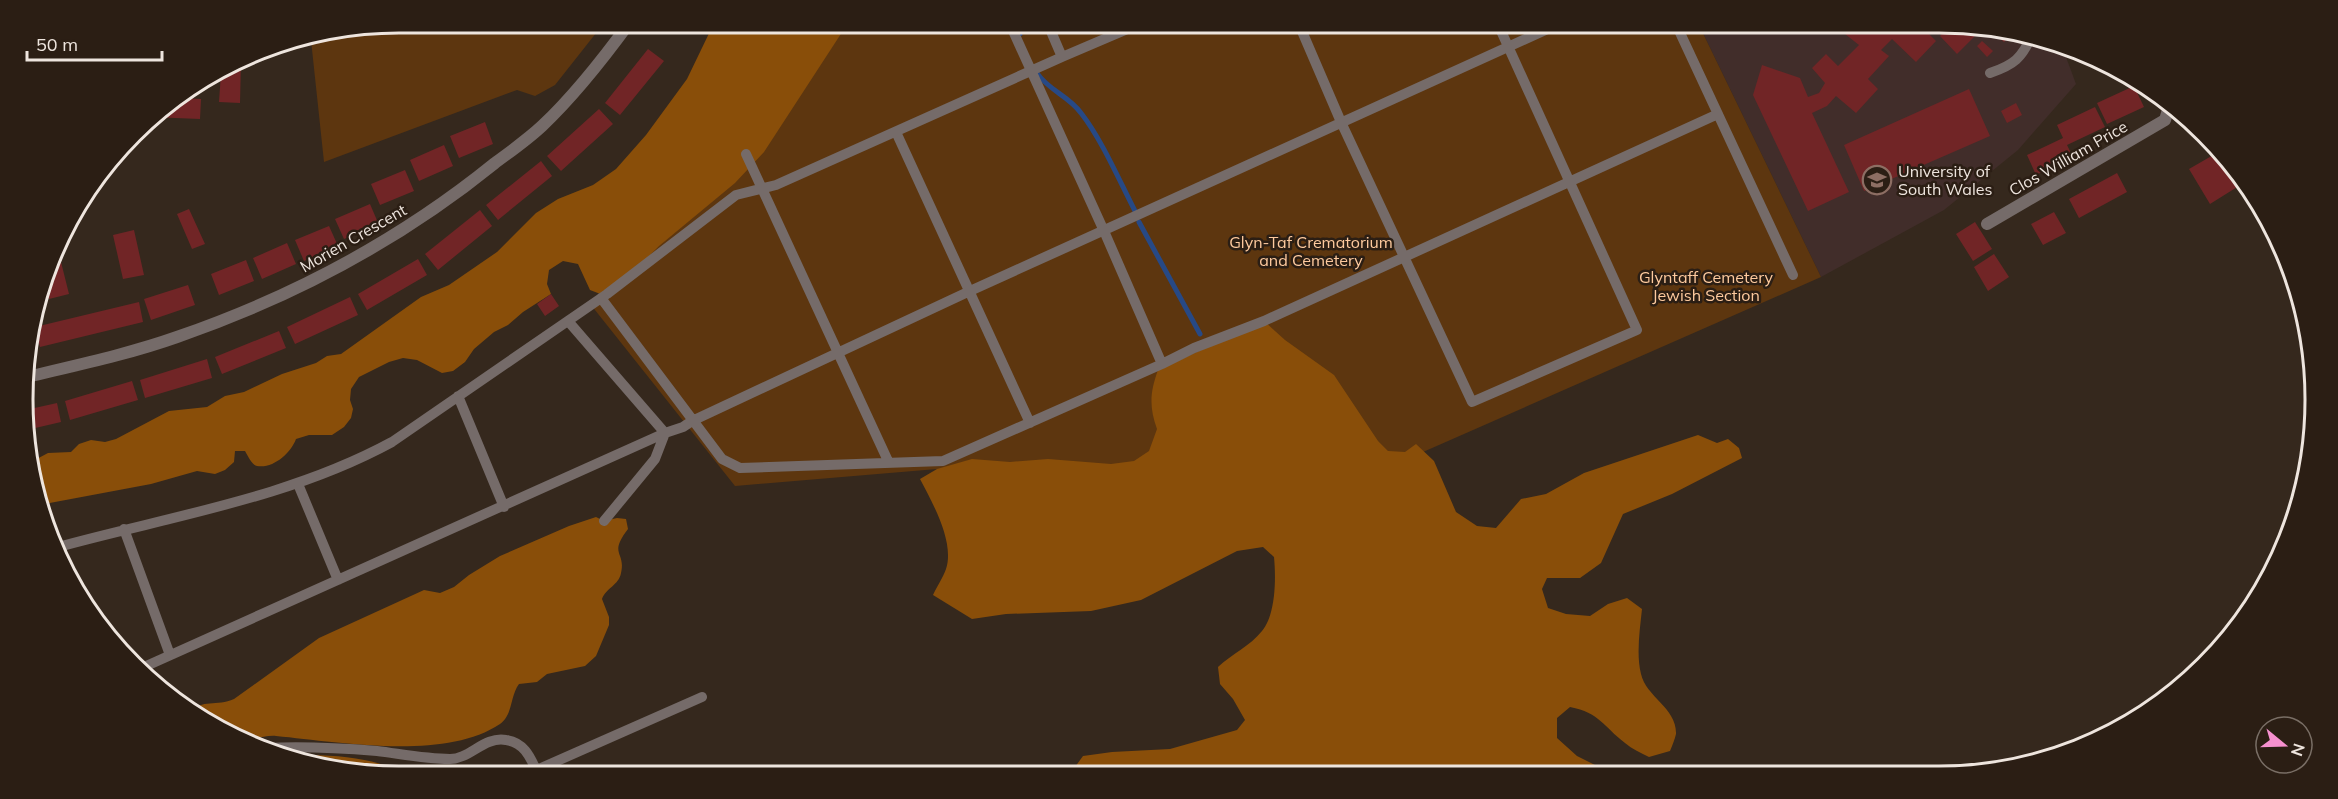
<svg xmlns="http://www.w3.org/2000/svg" width="2338" height="799" font-family="Mulish,sans-serif">
<rect width="100%" height="100%" fill="#35281d"/>
<path fill="#412d2a" d="M 1938,22 L 2036,35 L 2063,49 L 2076,84 L 2018,150 L 1944,210 L 1821,277 L 1698,23 Z"/>
<path fill="#5d360f" d="M 400,22 L 604,22 L 604,23 L 555,85 L 535,96 L 517,90 L 324,162 L 311,40 Z
M 790,22 L 1698,23 L 1821,277 L 1357,481 L 937,469 L 735,486 L 591,305 Z"/>
<path fill="#894e09" d="M 714,23 L 848,23 L 764,152 L 735,183 L 659,246 L 622,283 L 603,295 L 590,290 L 578,264 L 563,261 L 549,270 L 547,284 L 551,294 L 523,312 L 508,325 L 494,332 L 474,349 L 465,362 L 453,371 L 442,373 L 417,360 L 403,358 L 389,362 L 359,377 L 351,389 L 350,400 L 353,409 L 351,418 L 344,427 L 332,435 L 309,435 L 296,439 C 291,453 273,469 257,466 C 252,465 248,456 245,451 L 235,451 L 234,462 L 225,470 L 215,474 L 197,471 L 151,484 L 39,505 L 35,497 L 33,461 L 48,453 L 71,452 L 79,444 L 91,440 L 105,442 L 116,439 L 169,411 L 207,407 L 225,396 L 244,392 L 282,374 L 316,363 L 327,356 L 341,354 L 421,297 L 449,285 L 497,252 L 536,213 L 558,199 L 593,185 L 616,169 L 646,135 L 687,79 Z
M 1264,321 L 1285,340 L 1334,375 L 1378,441 L 1388,451 L 1405,452 L 1416,444 L 1434,461 L 1456,512 L 1477,526 L 1496,528 L 1521,499 L 1546,494 L 1584,473 L 1698,435 L 1717,443 L 1728,439 L 1739,448 L 1742,458 L 1672,494 L 1623,514 L 1601,563 L 1580,578 L 1547,578 L 1542,589 L 1548,608 L 1566,614 L 1590,616 L 1608,604 L 1627,598 L 1642,609 C 1640,629 1636,654 1641,674 C 1646,697 1677,708 1676,734 C 1675,739 1672,746 1670,751 L 1649,757 C 1641,753 1632,749 1625,743 C 1603,726 1600,713 1570,707 L 1557,718 L 1557,738 L 1577,756 L 1599,767 L 1603,774 L 1078,775 L 1075,767 L 1083,756 L 1112,752 L 1170,749 L 1237,730 L 1245,720 L 1233,699 L 1220,684 L 1218,667 C 1232,654 1250,646 1262,631 C 1276,614 1276,578 1274,557 L 1263,547 L 1237,551 L 1141,600 L 1091,611 L 1006,614 L 972,619 L 933,595 C 937,586 943,578 946,569 C 955,542 932,502 920,479 L 937,469 L 972,459 L 1010,462 L 1048,459 L 1111,464 L 1134,461 L 1149,451 L 1157,429 C 1149,407 1150,392 1158,370 Z
M 596,517 L 604,521 L 617,518 L 626,519 L 628,529 C 608,555 626,551 621,573 C 619,585 606,588 602,599 L 609,617 L 609,625 L 596,656 L 585,666 L 547,674 L 537,682 L 519,684 C 510,696 513,715 500,724 C 445,761 339,742 276,736 C 266,735 254,740 245,738 C 226,732 208,721 191,713 C 201,698 217,707 234,699 L 319,638 L 424,590 L 440,593 L 454,587 L 469,575 L 500,556 L 569,526 Z
M 285,756 C 317,754 354,755 384,765 L 381,774 L 302,764 Z"/>
<g fill="none" stroke-linecap="round" stroke-linejoin="round">
<path stroke="#274985" stroke-width="5" d="M 1015,22 L 1020,34
M 1037,73 C 1048,90 1069,96 1081,113 C 1102,140 1119,180 1135,211
M 1139,222 L 1200,334"/>
</g>
<path fill="#712526" d="M 664,22 L 692,22 L 685,33 Z
M 1855,22 L 1917,22 L 1936,41 L 1916,62 L 1892,39 L 1881,50 L 1889,56 L 1868,79 L 1878,89 L 1856,113 L 1836,96 L 1827,106 L 1812,113 L 1849,192 L 1808,211 L 1753,95 L 1762,65 L 1800,78 L 1808,97 L 1819,93 L 1825,83 L 1812,68 L 1826,54 L 1838,66 L 1859,45 L 1845,34 Z
M 1951,24 L 1980,28 L 1983,28 L 1957,54 L 1940,36 Z
M 1995,30 L 2014,32 L 2004,42 L 1993,32 Z
M 1982,41 L 1993,51 L 1987,57 L 1977,46 Z
M 648,49 L 664,61 L 620,115 L 605,103 Z
M 241,60 L 240,103 L 219,102 L 221,73 Z
M 2134,86 L 2144,107 L 2107,124 L 2097,103 Z
M 1969,89 L 1990,136 L 1864,191 L 1844,145 Z
M 180,98 L 201,99 L 200,119 L 150,117 Z
M 2016,103 L 2022,115 L 2007,123 L 2001,111 Z
M 2095,107 L 2105,127 L 2067,145 L 2073,157 L 2036,175 L 2027,155 L 2063,138 L 2057,125 Z
M 599,109 L 613,124 L 561,171 L 547,156 Z
M 485,122 L 493,144 L 459,158 L 450,136 Z
M 444,145 L 453,166 L 419,181 L 410,160 Z
M 2215,154 L 2242,184 L 2210,204 L 2189,169 Z
M 541,161 L 552,176 L 498,220 L 486,205 Z
M 405,170 L 414,191 L 380,205 L 371,184 Z
M 2117,173 L 2127,192 L 2079,218 L 2069,199 Z
M 370,204 L 379,225 L 344,239 L 335,219 Z
M 189,209 L 205,244 L 192,249 L 177,214 Z
M 480,210 L 492,226 L 438,270 L 425,254 Z
M 2054,212 L 2066,233 L 2043,245 L 2031,224 Z
M 1975,222 L 1992,249 L 1973,261 L 1956,234 Z
M 329,226 L 338,246 L 304,261 L 295,240 Z
M 134,230 L 144,275 L 123,279 L 113,235 Z
M 287,243 L 296,264 L 262,279 L 253,258 Z
M 56,250 L 58,250 L 69,294 L 49,299 L 46,285 Z
M 1994,254 L 2009,277 L 1988,291 L 1974,267 Z
M 418,259 L 427,275 L 367,310 L 358,294 Z
M 246,260 L 254,281 L 219,295 L 211,274 Z
M 188,285 L 195,305 L 151,320 L 144,299 Z
M 551,294 L 559,306 L 545,316 L 537,304 Z
M 350,297 L 358,315 L 295,344 L 287,327 Z
M 139,302 L 143,322 L 40,347 L 35,327 Z
M 279,331 L 286,348 L 222,374 L 215,357 Z
M 207,359 L 212,378 L 145,398 L 140,380 Z
M 132,381 L 138,400 L 70,420 L 65,401 Z
M 57,403 L 61,422 L 31,429 L 30,409 Z"/>
<g fill="none" stroke-linecap="round" stroke-linejoin="round">
<path stroke="#756b69" stroke-width="10" d="M 1009,22 L 1104,231 L 1162,364
M 1047,22 L 1062,57 L 1144,22
M 1298,22 L 1341,122 L 1472,402 L 1637,330 L 1497,22
M 1675,22 L 1793,275
M 1990,73 C 2014,65 2022,58 2032,35
M 896,132 L 1030,423
M 746,154 L 889,463
M 601,298 L 722,459 L 740,468 L 943,461 L 1162,364 L 1194,348 L 1264,321 L 1718,114
M 568,321 L 665,433
M 458,396 L 504,507
M 298,484 L 338,580
M 604,521 L 655,459 L 665,433
M 124,529 L 170,655
M 58,547 C 171,516 289,498 392,442 L 607,294 L 736,195 L 776,185 L 1062,57
M 144,667 L 665,433 L 683,427 L 692,421 L 970,291 L 1563,22
M 267,748 C 304,746 340,748 377,751 C 401,754 426,759 450,759 C 470,759 484,736 506,740 C 523,742 530,756 536,770
M 523,776 L 702,697"/>
<path stroke="#756b69" stroke-width="12" d="M 1987,224 L 2165,120 L 2170,103
M 27,377 C 77,365 129,354 177,337 C 293,297 400,240 495,163 C 511,151 527,140 542,126 C 575,95 603,59 630,22"/>
</g>
<defs>
<g id="university-ring" transform="scale(1.5)"><circle r="9.5" fill="#2b1e14" stroke="#8d6e63" stroke-width="1.5"/><path d="M0-5L7-2L0 1L-7-2ZM-4 1L0 2.5L4 1V4Q0 6-4 4Z" fill="#8d6e63"/></g>
</defs>
<g fill-rule="evenodd">
<use href="#university-ring" x="1877" y="180"/>
</g>
<g text-anchor="middle" stroke-width="5" stroke-linejoin="round" paint-order="stroke">
<g font-size="16" fill="#eee5de" stroke="#2b1e14">
<text transform="translate(2068 158) rotate(-30)" y="6">Clos William Price</text>
<text transform="translate(353 238) rotate(-30)" y="6">Morien Crescent</text>
</g>
<g font-size="16" fill="#eee5de" stroke="#2b1e14" text-anchor="start">
<text x="1898" y="177">University of<tspan x="1898" dy="18">South Wales</tspan></text>
</g>
<g font-size="16" fill="#feca9e" stroke="#2b1e14">
<text x="1311" y="248">Glyn-Taf Crematorium<tspan x="1311" dy="18">and Cemetery</tspan></text>
<text x="1706" y="283">Glyntaff Cemetery<tspan x="1706" dy="18">Jewish Section</tspan></text>
</g>
</g>
<path d="M0 0H2338V799H0ZM399 33H1939A366 366 0 0 1 2305 399V400A366 366 0 0 1 1939 766H399A366 366 0 0 1 33 400V399A366 366 0 0 1 399 33Z" fill="#2b1e14" fill-rule="evenodd"/>
<path fill="none" stroke="#eee5de" stroke-width="3" d="M399 33H1939A366 366 0 0 1 2305 399V400A366 366 0 0 1 1939 766H399A366 366 0 0 1 33 400V399A366 366 0 0 1 399 33Z"/>
<g transform="translate(2284 745) rotate(109)"><circle r="28" fill="#2b1e14" stroke="#796e65" stroke-width="1.5"/>
<path d="M0-4.5L10 22L0 15L-10 22Z" fill="#f690cf"/>
<text y="-9" font-size="16" font-weight="bold" text-anchor="middle" fill="#eee5de">N</text>
</g>
<path d="M27 51v9h135v-9" fill="none" stroke="#eee5de" stroke-width="3"/>
<text x="36" y="51" font-size="18" fill="#eee5de" stroke="#2b1e14" stroke-width="4.5" paint-order="stroke">50 m</text>
</svg>
